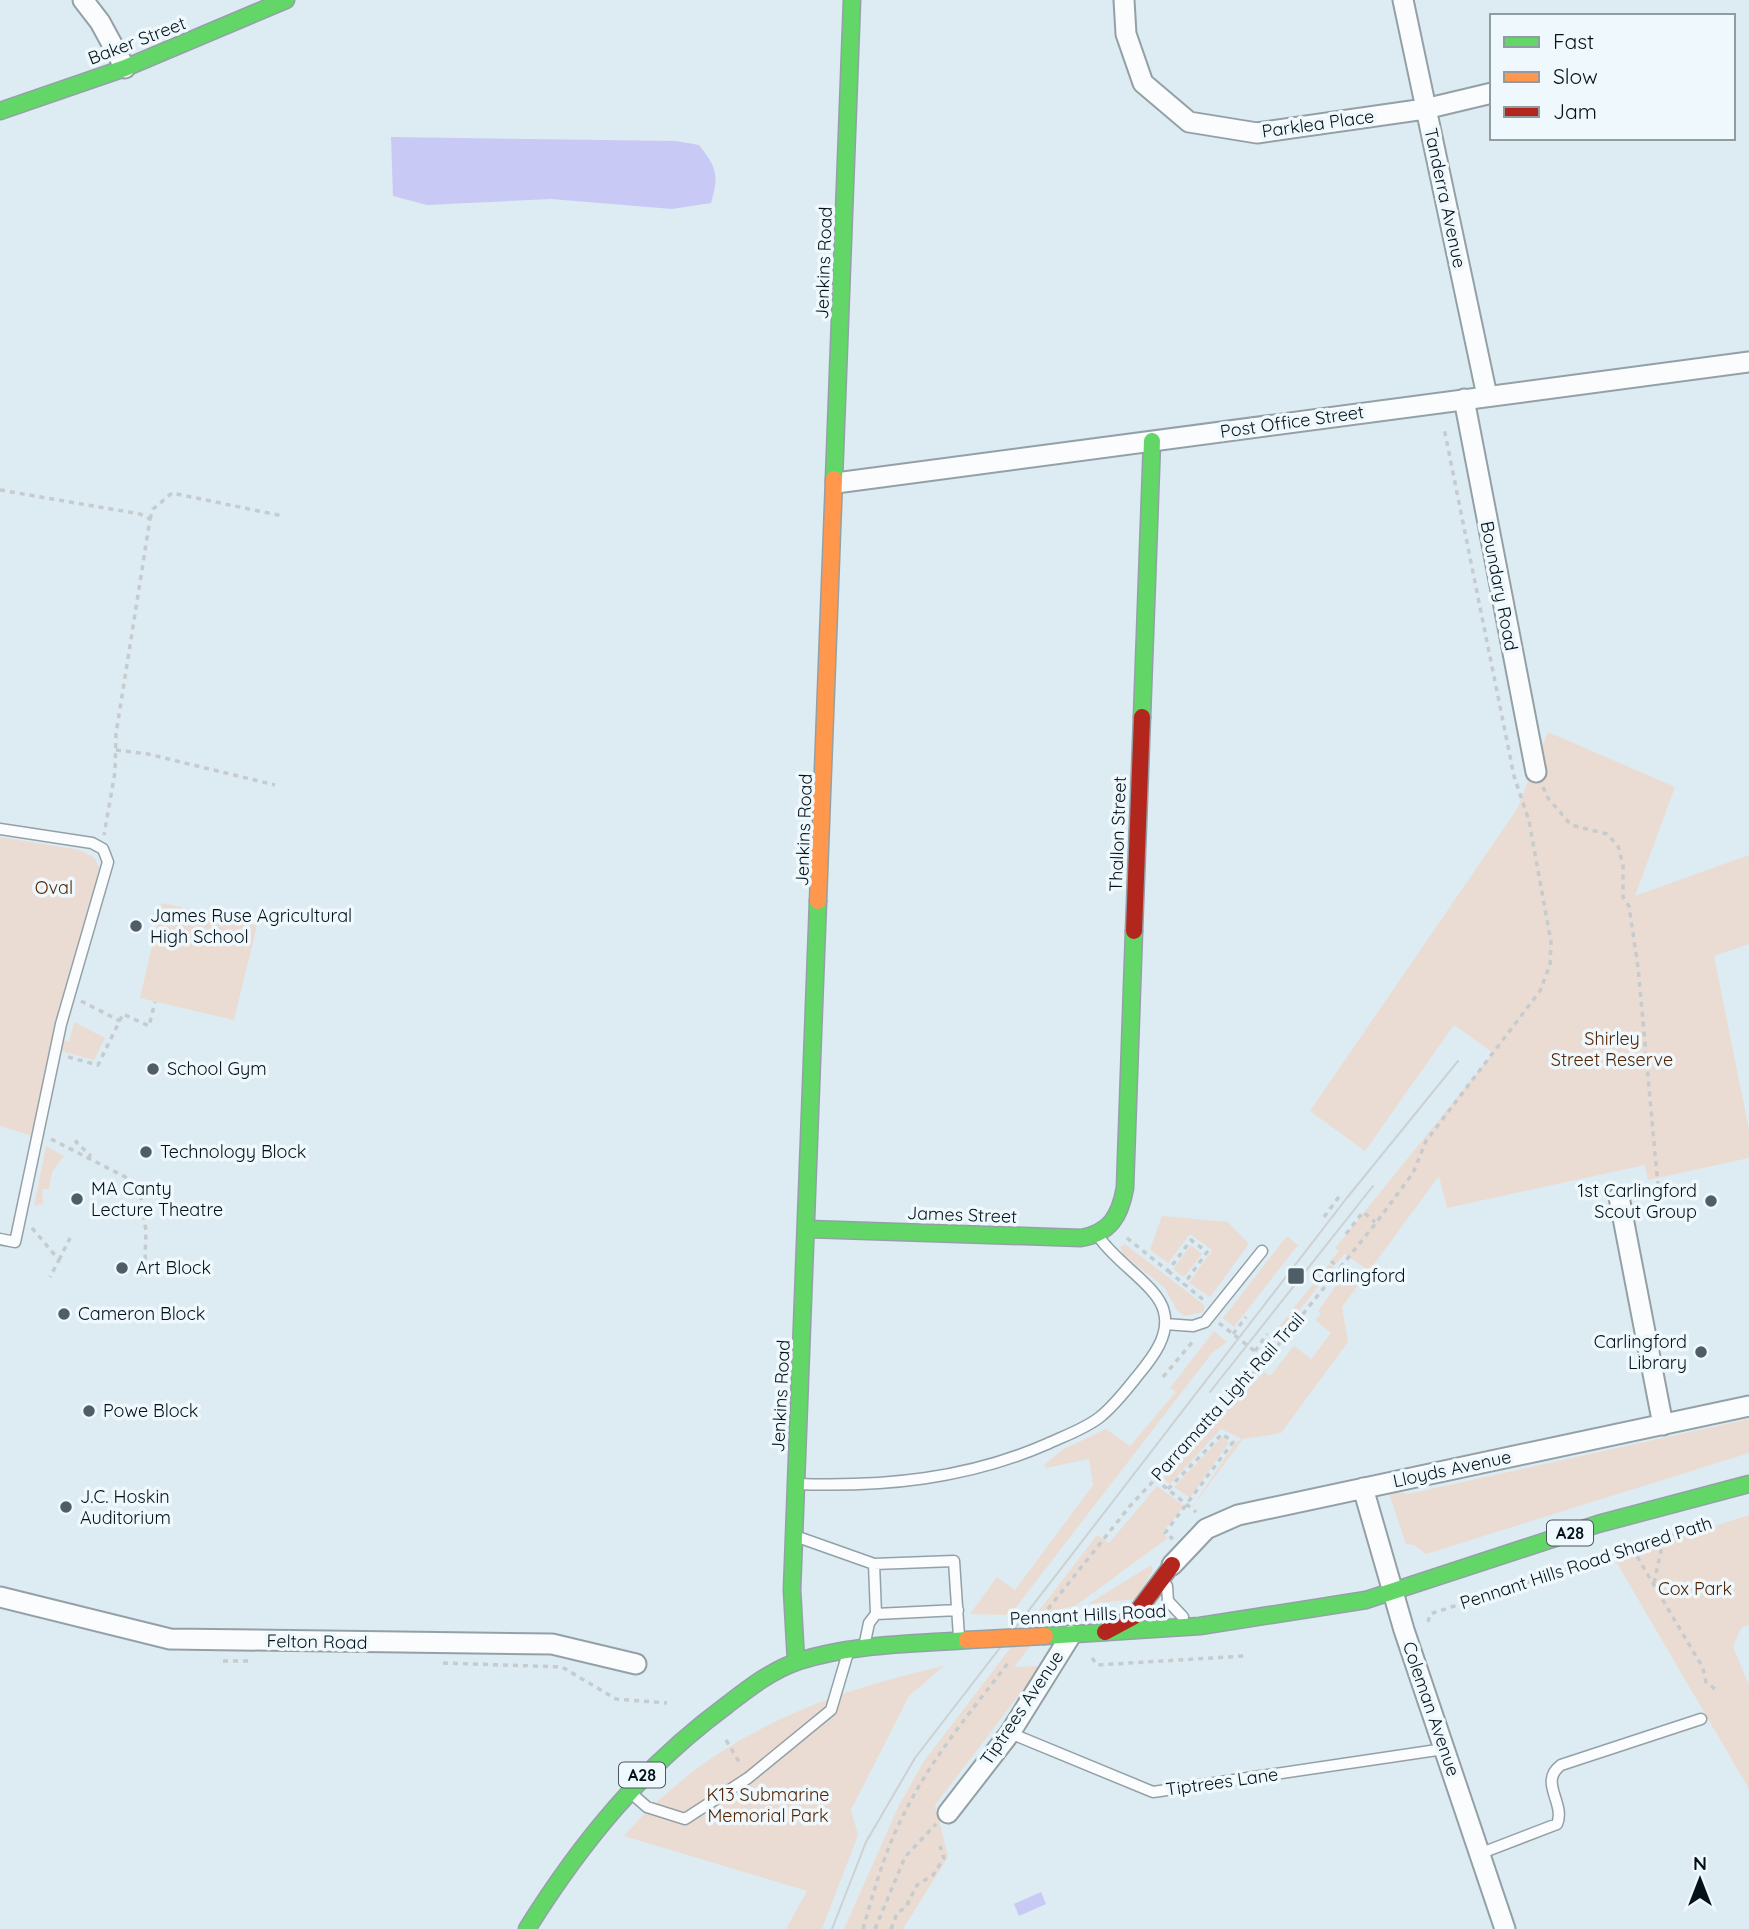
<svg xmlns="http://www.w3.org/2000/svg" width="1749" height="1929" font-family="Quicksand,sans-serif">
<rect width="100%" height="100%" fill="#ddebf2"/>
<path fill="#ebdcd3" d="M 1548,732 L 1675,787 L 1635,896 L 1749,855 L 1749,944 L 1714,956 L 1749,1130 L 1749,1158 L 1648,1180 L 1645,1165 L 1447,1208 L 1439,1176 L 1369,1271 L 1345,1254 L 1337,1263 L 1332,1259 L 1339,1251 L 1335,1248 L 1493,1053 L 1454,1025 L 1365,1151 L 1310,1111 L 1517,809 Z
M 0,837 L 80,850 L 95,858 L 100,871 L 57,1019 L 33,1136 L 0,1126 Z
M 162,903 L 257,925 L 234,1020 L 140,998 Z
M 74,1022 L 105,1038 L 94,1060 L 61,1051 L 63,1040 L 69,1042 Z
M 46,1146 L 64,1156 L 52,1172 L 49,1189 L 42,1189 L 43,1204 L 34,1206 Z
M 1162,1216 L 1228,1222 L 1249,1244 L 1210,1297 L 1189,1283 L 1212,1250 L 1190,1234 L 1168,1263 L 1150,1250 Z
M 1287,1236 L 1298,1245 L 1234,1327 L 1223,1318 Z
M 1125,1244 L 1204,1305 L 1204,1312 L 1184,1316 L 1176,1309 L 1165,1288 L 1123,1254 L 1120,1247 Z
M 1191,1245 L 1202,1254 L 1184,1277 L 1173,1269 Z
M 1329,1264 L 1334,1267 L 1266,1352 L 1262,1348 Z
M 1345,1273 L 1359,1284 L 1342,1307 L 1348,1342 L 1281,1433 L 1243,1439 L 1190,1510 L 1235,1443 L 1242,1439 L 1221,1429 L 1170,1484 L 1163,1478 L 1264,1372 L 1270,1376 L 1294,1346 L 1311,1359 L 1331,1333 L 1315,1320 L 1321,1314 L 1318,1311 Z
M 1214,1331 L 1227,1342 L 1212,1353 L 1010,1615 L 970,1614 L 997,1577 L 1015,1590 L 1093,1485 L 1089,1459 L 1046,1468 L 1044,1465 L 1062,1450 L 1106,1429 L 1130,1446 L 1176,1392 L 1170,1388 Z
M 1749,1419 L 1749,1453 L 1426,1554 L 1414,1545 L 1406,1544 L 1388,1490 L 1408,1494 Z
M 1222,1437 L 1229,1442 L 1190,1498 L 1174,1487 Z
M 1157,1486 L 1184,1506 L 1162,1533 L 1168,1538 L 1075,1606 L 1059,1609 L 1014,1667 L 1037,1666 L 1039,1669 L 935,1805 L 948,1857 L 903,1929 L 844,1929 L 899,1805 L 924,1761 L 1097,1535 L 1109,1543 Z
M 1749,1515 L 1749,1625 L 1741,1628 L 1733,1647 L 1749,1685 L 1749,1789 L 1614,1558 Z
M 1151,1565 L 1153,1570 L 1136,1599 L 1088,1604 Z
M 944,1666 L 909,1696 L 851,1810 L 858,1835 L 822,1929 L 786,1929 L 807,1891 L 624,1836 C 711,1737 819,1694 944,1666 Z"/>
<path fill="#c9c9f5" d="M 391,137 L 676,141 L 699,145 C 717,168 719,175 711,203 L 672,209 L 551,199 L 427,205 L 393,196 Z
M 1041,1892 L 1046,1904 L 1019,1916 L 1014,1904 Z"/>
<g fill="none" stroke-linecap="round" stroke-linejoin="round">
<g stroke="#93a1a7" stroke-width="13">
<path id="lane" d="M 0,829 L 92,843 L 103,849 L 108,862 L 61,1024 L 17,1233 L 15,1242 L 0,1239
M 1165,1324 L 1193,1326 L 1205,1322 L 1262,1251
M 797,1484 C 884,1487 967,1479 1047,1444 C 1064,1436 1085,1429 1100,1417 C 1115,1405 1127,1389 1139,1374 C 1153,1357 1170,1335 1164,1312 C 1159,1287 1115,1262 1099,1237
M 795,1536 L 874,1564 L 954,1561 L 959,1637
M 1167,1586 L 1168,1601 L 1183,1617
M 876,1614 L 958,1610
M 865,1642 L 869,1623 L 876,1614 L 874,1564
M 1010,1733 L 1153,1792 L 1444,1749
M 631,1793 L 647,1807 L 685,1819 L 748,1778 L 831,1710 L 847,1656
M 1479,1854 L 1557,1824 C 1566,1803 1538,1782 1561,1765 L 1701,1719"/>
</g>
<g stroke="#93a1a7" stroke-width="23">
<path id="street" d="M 83,0 L 100,22 L 125,68
M 1124,0 L 1126,34 L 1143,83 L 1189,122 L 1257,133 L 1425,109 L 1492,93
M 1403,0 L 1487,396
M 1464,399 L 1536,772
M 836,483 L 1749,362
M 1619,1197 L 1663,1425
M 1363,1488 L 1404,1630 L 1505,1929
M 1172,1565 L 1206,1529 L 1238,1515 L 1749,1406
M 0,1597 L 170,1639 L 552,1644 L 636,1664
M 948,1813 L 1010,1733 L 1071,1635"/>
</g>
<g stroke="#93a1a7" stroke-width="19">
<path id="fast" d="M 0,111 L 125,68 L 286,0
M 834,479 L 852,0
M 1142,717 L 1152,441
M 808,1229 L 1081,1238 C 1110,1233 1120,1216 1125,1188 L 1134,931
M 1045,1636 L 1200,1626 L 1366,1600 L 1598,1524 L 1749,1484
M 796,1661 L 792,1590 L 818,901
M 527,1929 C 582,1841 643,1767 727,1705 C 749,1688 772,1670 799,1661 C 853,1644 911,1644 967,1640"/>
</g>
<g stroke="#93a1a7" stroke-width="19">
<path id="slow" d="M 818,901 L 834,479"/>
</g>
<g stroke="#93a1a7" stroke-width="19">
<path id="jam" d="M 1134,931 L 1142,717
M 1105,1632 L 1133,1617 L 1172,1565"/>
</g>
<path stroke="#c6cbce" stroke-width="3.5" stroke-dasharray="5 5" stroke-linecap="butt" d="M 0,490 L 140,514 L 150,519 L 116,734 L 115,772 L 104,835
M 150,519 L 153,509 L 172,493 L 283,516
M 116,750 L 148,754 L 275,785
M 1543,787 L 1548,798 L 1571,825 L 1607,834 L 1618,846 L 1623,865 L 1623,897 L 1629,906 L 1638,967 L 1658,1186
M 81,1001 L 120,1021
M 68,1057 L 98,1065 L 123,1014 L 149,1026 L 155,1002
M 51,1139 L 139,1184 L 146,1231 L 145,1260
M 77,1140 L 76,1142 L 90,1155 L 88,1159
M 1324,1217 L 1341,1194
M 32,1228 L 59,1260 L 50,1277
M 1346,1234 L 1363,1212 L 1375,1222
M 1127,1238 L 1168,1271 L 1191,1240 L 1207,1252 L 1184,1284 L 1206,1302
M 59,1260 L 70,1238
M 1331,1261 L 1339,1268
M 1168,1271 L 1184,1284
M 1219,1323 L 1266,1360
M 1233,1334 L 1246,1317
M 1255,1351 L 1267,1334
M 1163,1377 L 1194,1340
M 1155,1479 L 1196,1512
M 1168,1489 L 1222,1434 L 1233,1442 L 1165,1533 L 1173,1539
M 1632,1548 L 1703,1668 L 1706,1682 L 1715,1689
M 1654,1583 L 1664,1537
M 1048,1609 L 1130,1506 L 1266,1360 L 1376,1223 L 1413,1173 L 1426,1141 L 1540,991 L 1550,965 L 1551,942 L 1529,821 L 1514,776 L 1444,428
M 1428,1622 L 1430,1614 L 1703,1525
M 1092,1658 L 1097,1665 L 1244,1656
M 223,1661 L 250,1661
M 443,1663 L 562,1667 L 616,1699 L 667,1703
M 726,1740 L 741,1765
M 863,1929 C 874,1891 884,1853 902,1818 C 929,1761 970,1713 1008,1663
M 875,1929 L 905,1857 L 936,1824
M 891,1929 L 897,1913 L 906,1907 L 917,1885 L 933,1875 L 944,1858 L 940,1846"/>
<use href="#lane" stroke="#fafcfd" stroke-width="10"/>
<use href="#street" stroke="#fafcfd" stroke-width="19"/>
<use href="#fast" stroke="#63d668" stroke-width="16"/>
<use href="#slow" stroke="#ff974d" stroke-width="16"/>
<use href="#jam" stroke="#b3261e" stroke-width="16"/>
<path stroke="#ccd1d3" stroke-width="2" d="M 1210,1392 L 1373,1186
M 832,1929 L 866,1842 L 915,1758 L 1346,1199 L 1458,1061"/>
<g stroke="#93a1a7" stroke-width="19" stroke-linecap="butt">
<path id="slow-bridge" d="M 967,1640 L 1045,1636"/>
</g>
<use href="#slow-bridge" stroke="#ff974d" stroke-width="16"/>
</g>
<g fill="#4f5e66" stroke="#eff8fc" stroke-width="2.5">
<circle cx="136" cy="926" r="7"/>
<circle cx="153" cy="1069" r="7"/>
<circle cx="146" cy="1152" r="7"/>
<circle cx="77" cy="1199" r="7"/>
<circle cx="1711" cy="1201" r="7"/>
<circle cx="122" cy="1268" r="7"/>
<rect x="1287" y="1267" width="18" height="18" rx="3.5"/>
<circle cx="64" cy="1314" r="7"/>
<circle cx="1701" cy="1352" r="7"/>
<circle cx="89" cy="1411" r="7"/>
<circle cx="66" cy="1507" r="7"/>
</g>
<g text-anchor="middle" stroke-width="7" stroke-linejoin="round" paint-order="stroke">
<g fill="#eff8fc" stroke="#4a575e" stroke-width="2">
<rect x="1547" y="1520.5" width="46" height="25" rx="5"/>
<rect x="619" y="1762.5" width="46" height="25" rx="5"/>
</g>
<g font-size="16" font-weight="bold" fill="#03121a">
<text x="1570" y="1539">A28</text>
<text x="642" y="1781">A28</text>
</g>
<g font-size="18" fill="#03121a" stroke="#eff8fc">
<text transform="translate(137 41) rotate(-21)" y="6">Baker Street</text>
<text transform="translate(1318 124) rotate(-8)" y="6">Parklea Place</text>
<text transform="translate(1445 198) rotate(78)" y="6">Tanderra Avenue</text>
<text transform="translate(824 263) rotate(-88)" y="6">Jenkins Road</text>
<text transform="translate(1292 422) rotate(-8)" y="6">Post Office Street</text>
<text transform="translate(1499 586) rotate(79)" y="6">Boundary Road</text>
<text transform="translate(804 830) rotate(-88)" y="6">Jenkins Road</text>
<text transform="translate(1118 834) rotate(-88)" y="6">Thallon Street</text>
<text transform="translate(962 1215) rotate(2)" y="6">James Street</text>
<text transform="translate(781 1396) rotate(-87)" y="6">Jenkins Road</text>
<text transform="translate(1228 1397) rotate(-48)" y="6">Parramatta Light Rail Trail</text>
<text transform="translate(1452 1469) rotate(-12)" y="6">Lloyds Avenue</text>
<text transform="translate(1586 1563) rotate(-18)" y="6">Pennant Hills Road Shared Path</text>
<text transform="translate(1088 1615) rotate(-3)" y="6">Pennant Hills Road</text>
<text transform="translate(317 1642) rotate(1)" y="6">Felton Road</text>
<text transform="translate(1022 1708) rotate(-56)" y="6">Tiptrees Avenue</text>
<text transform="translate(1431 1709) rotate(71)" y="6">Coleman Avenue</text>
<text transform="translate(1222 1782) rotate(-8)" y="6">Tiptrees Lane</text>
</g>
<g font-size="18" fill="#542505" stroke="#eff8fc">
<text x="54" y="894">Oval</text>
<text x="1612" y="1045">Shirley<tspan x="1612" dy="21">Street Reserve</tspan></text>
<text x="1695" y="1595">Cox Park</text>
<text x="768" y="1801">K13 Submarine<tspan x="768" dy="21">Memorial Park</tspan></text>
</g>
<g font-size="18" fill="#03121a" stroke="#eff8fc" text-anchor="start">
<text x="150" y="922">James Ruse Agricultural<tspan x="150" dy="21">High School</tspan></text>
<text x="167" y="1075">School Gym</text>
<text x="160" y="1158">Technology Block</text>
<text x="91" y="1195">MA Canty<tspan x="91" dy="21">Lecture Theatre</tspan></text>
<text x="1697" y="1197" text-anchor="end">1st Carlingford<tspan x="1697" dy="21">Scout Group</tspan></text>
<text x="136" y="1274">Art Block</text>
<text x="1312" y="1282">Carlingford</text>
<text x="78" y="1320">Cameron Block</text>
<text x="1687" y="1348" text-anchor="end">Carlingford<tspan x="1687" dy="21">Library</tspan></text>
<text x="103" y="1417">Powe Block</text>
<text x="80" y="1503">J.C. Hoskin<tspan x="80" dy="21">Auditorium</tspan></text>
</g>
</g>
<rect x="1490" y="14" width="245" height="126" fill="#eff8fc" stroke="#919ca2" stroke-width="2"/>
<rect x="1504" y="37" width="35" height="10" fill="#63d668" stroke="#919ca2" stroke-width="2"/>
<text x="1553" y="49" font-size="21" fill="#03121a">Fast</text>
<rect x="1504" y="72" width="35" height="10" fill="#ff974d" stroke="#919ca2" stroke-width="2"/>
<text x="1553" y="84" font-size="21" fill="#03121a">Slow</text>
<rect x="1504" y="107" width="35" height="10" fill="#b3261e" stroke="#919ca2" stroke-width="2"/>
<text x="1553" y="119" font-size="21" fill="#03121a">Jam</text>
<g transform="translate(1700 1880)" stroke="#eff8fc" stroke-width="5" paint-order="stroke">
<path d="M0-5L12 26L0 18L-12 26Z" fill="#03121a"/>
<text y="-10" font-size="19" font-weight="bold" text-anchor="middle" fill="#03121a">N</text>
</g>
</svg>
